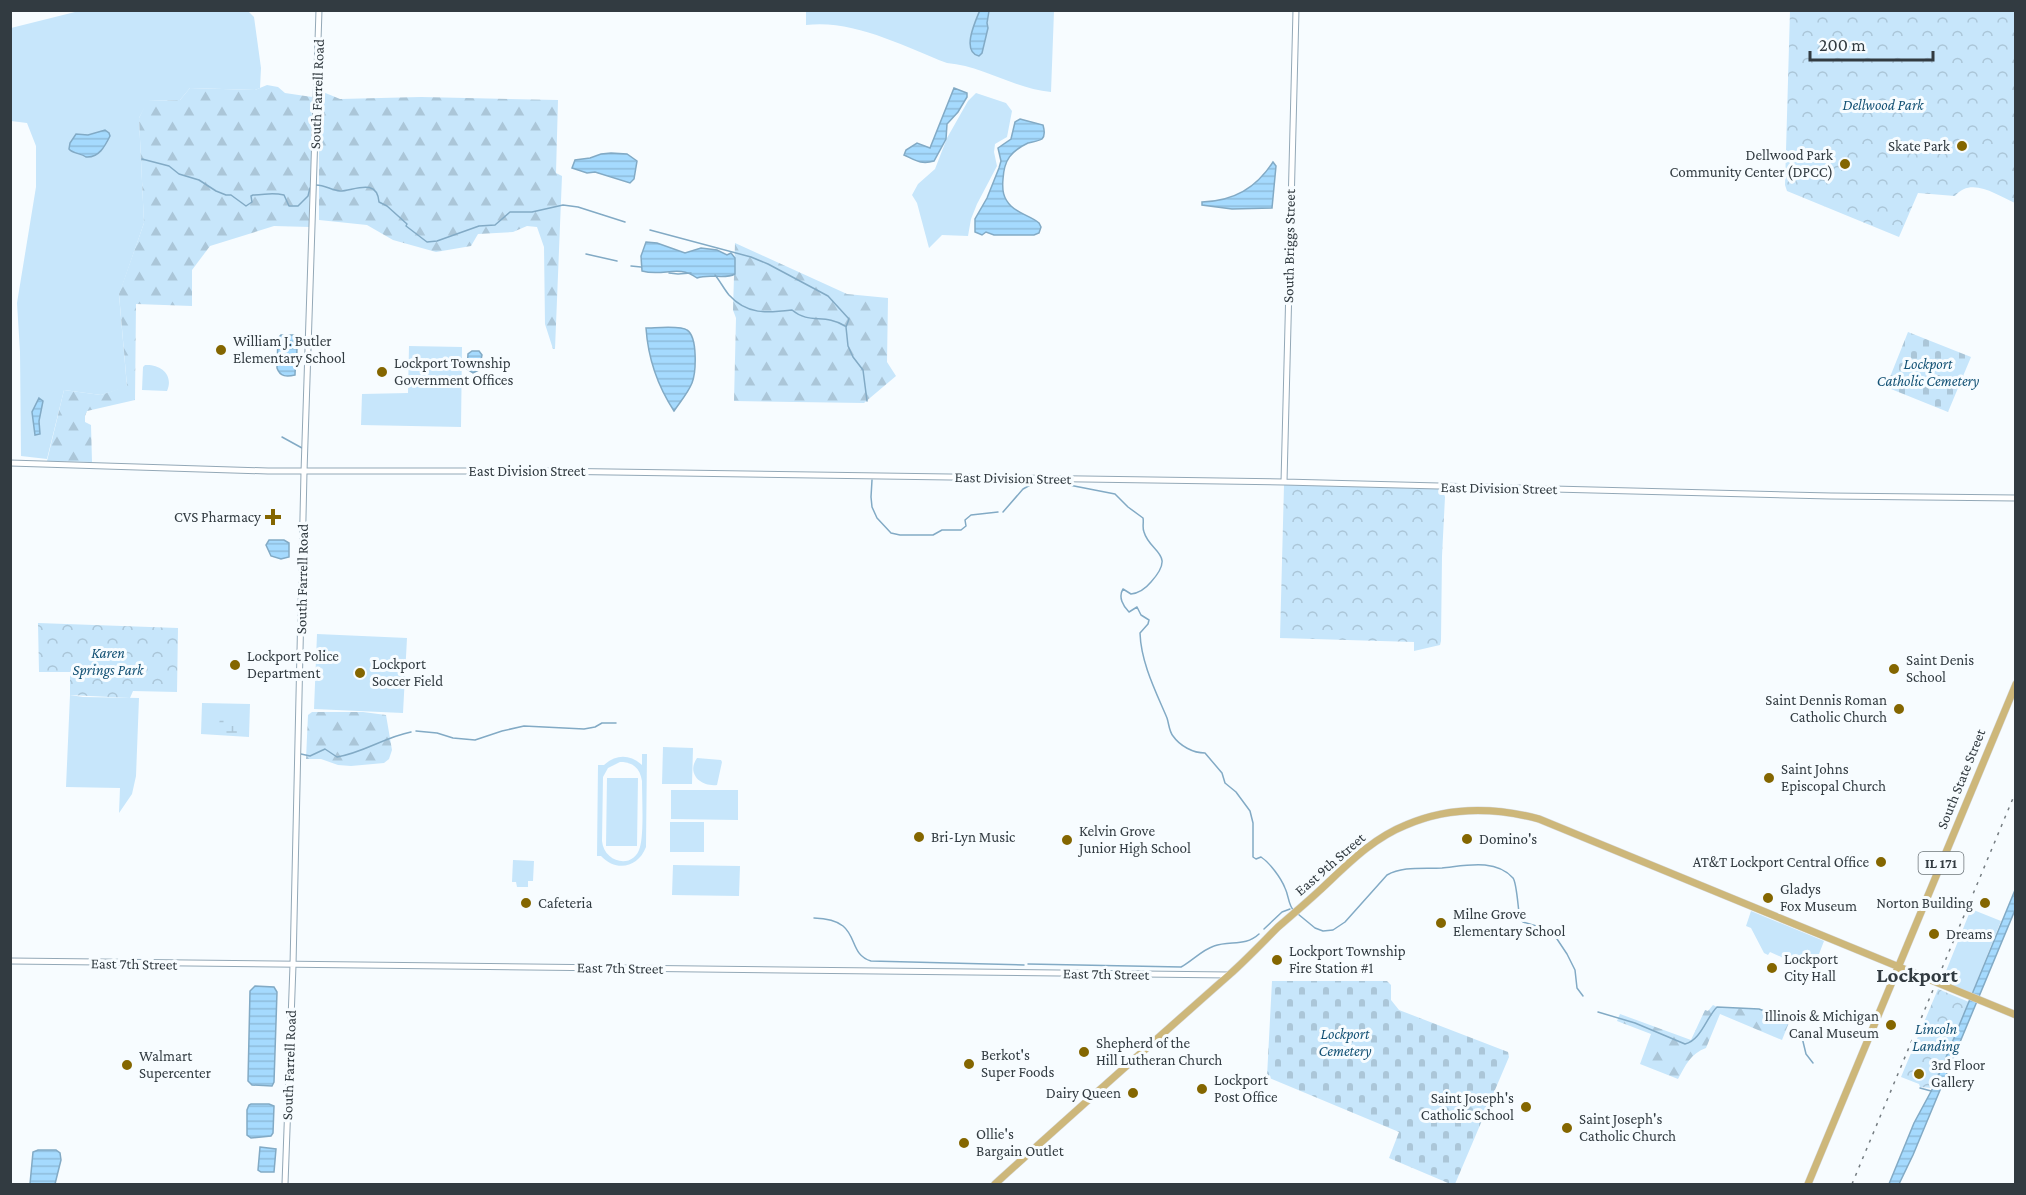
<svg xmlns="http://www.w3.org/2000/svg" width="2026" height="1195" font-family="'Crimson Pro',serif">
<defs>
<pattern id="forest-firs" width="22" height="20" patternUnits="userSpaceOnUse" patternTransform="scale(1.5)"><rect width="22" height="20" fill="#c7e6fb"/><path d="M5 1l3.5 6h-7zM16 11l3.5 6h-7z" fill="#abc6d8"/></pattern>
<pattern id="wetland-marsh" width="20" height="14" patternUnits="userSpaceOnUse" patternTransform="scale(1.5)"><rect width="20" height="14" fill="#c7e6fb"/><path d="M1 5h8M5 5V1M11 12h8M15 12V8" fill="none" stroke="#abc6d8"/></pattern>
<pattern id="cemetery-stones" width="16" height="16" patternUnits="userSpaceOnUse" patternTransform="scale(1.5)"><rect width="16" height="16" fill="#c7e6fb"/><path d="M2 7V4a2 2 0 0 1 4 0v3zM10 15v-3a2 2 0 0 1 4 0v3z" fill="#abc6d8"/></pattern>
<pattern id="park-crowns" width="20" height="18" patternUnits="userSpaceOnUse" patternTransform="scale(1.5)"><rect width="20" height="18" fill="#c7e6fb"/><path d="M2 6a3 3 0 1 1 6 0M12 15a3 3 0 1 1 6 0" fill="none" stroke="#abc6d8"/></pattern>
<pattern id="water-rules" width="6" height="5" patternUnits="userSpaceOnUse" patternTransform="scale(1.5)"><rect width="6" height="5" fill="#a5dafe"/><path d="M0 2.5h6" fill="none" stroke="#8ebcdb"/></pattern>
</defs>
<rect width="100%" height="100%" fill="#f7fcff"/>
<path fill="#c7e6fb" fill-rule="evenodd" d="M 247,10 L 254,17 L 261,68 L 260,88 L 255,90 L 190,88 L 180,100 L 148,101 L 139,118 L 144,223 L 119,295 L 127,387 L 101,395 L 64,390 L 47,459 L 21,456 L 20,352 L 17,303 L 36,187 L 36,146 L 27,123 L 11,121 L 11,28 L 79,11 Z
M 806,11 L 1054,11 L 1051,92 C 1015,89 983,66 947,63 C 903,46 853,19 806,25 Z
M 976,93 L 1006,103 L 1012,111 L 1007,137 L 995,144 L 994,152 L 997,166 L 977,204 L 971,219 L 968,236 L 942,235 L 929,248 L 917,203 L 912,195 L 918,184 L 935,169 L 947,138 L 968,101 Z
M 409,346 L 462,347 L 461,427 L 361,425 L 362,394 L 408,393 Z
M 145,365 C 161,364 174,375 167,391 L 142,390 L 143,367 Z
M 317,634 L 407,638 L 403,713 L 314,709 Z
M 70,695 L 83,697 L 139,698 L 136,776 L 132,794 L 119,813 L 120,788 L 66,787 Z
M 202,703 L 250,704 L 249,737 L 201,734 Z
M 663,747 L 693,748 L 692,784 L 662,784 Z
M 642,754 L 647,754 L 646,847 C 638,868 616,872 601,856 L 597,856 L 598,765 L 604,765 C 616,754 630,754 642,765 ZM 620,762 C 633,762 640,768 642,781 C 642,798 644,833 640,847 C 634,870 604,863 602,841 L 603,777 L 608,768 Z
M 697,758 L 721,760 L 722,762 L 717,785 C 701,787 686,774 697,758 Z
M 607,778 L 638,778 L 637,846 L 606,846 Z
M 671,790 L 738,790 L 738,820 L 671,819 Z
M 670,822 L 704,822 L 704,852 L 670,852 Z
M 513,860 L 534,861 L 533,881 L 528,881 L 528,887 L 517,887 L 516,882 L 512,882 Z
M 673,865 L 740,866 L 739,896 L 672,895 Z
M 1971,909 L 2001,921 L 1972,993 L 1942,981 Z
M 1751,911 L 1824,941 L 1819,954 L 1789,963 L 1785,962 L 1786,959 L 1770,952 L 1768,955 L 1764,953 L 1751,928 L 1746,926 Z"/>
<path fill="url(#forest-firs)" d="M 267,85 L 278,87 L 285,93 L 312,97 L 310,227 L 274,226 L 210,246 L 192,270 L 192,306 L 136,304 L 135,400 L 87,411 L 85,416 L 85,422 L 91,425 L 92,462 L 47,461 L 64,390 L 101,395 L 127,386 L 119,294 L 144,223 L 139,118 L 147,101 L 180,100 L 190,88 L 255,90 Z
M 323,92 L 340,99 L 421,97 L 558,100 L 556,173 L 562,176 L 555,349 L 553,349 L 545,324 L 544,247 L 537,227 L 527,226 L 513,232 L 478,234 L 471,246 L 436,252 L 393,240 L 367,225 L 319,220 L 319,98 Z
M 735,243 L 847,294 L 888,298 L 887,362 L 896,376 L 864,403 L 734,401 L 736,318 L 733,310 Z
M 312,712 L 363,712 L 386,715 L 392,750 L 389,759 L 384,763 L 351,766 L 338,765 L 321,759 L 306,759 L 308,715 Z
M 1713,1005 L 1717,1007 L 1759,1009 L 1790,1020 L 1782,1040 L 1720,1014 L 1706,1048 C 1691,1053 1685,1066 1678,1079 L 1640,1064 L 1651,1034 L 1617,1021 L 1620,1014 L 1691,1040 L 1705,1010 L 1708,1011 Z"/>
<path fill="url(#wetland-marsh)" d="M 226,717 L 236,720 L 237,735 L 224,735 L 218,731 L 220,718 Z"/>
<path fill="url(#cemetery-stones)" d="M 1908,332 L 1971,357 L 1948,412 L 1886,387 Z
M 1272,981 L 1387,981 L 1391,985 L 1391,1000 L 1399,1010 L 1508,1052 L 1509,1057 L 1455,1184 L 1448,1183 L 1389,1158 L 1399,1132 L 1267,1077 Z"/>
<path fill="url(#park-crowns)" d="M 1790,11 L 2015,11 L 2015,203 C 1997,195 1971,176 1955,196 L 1918,193 L 1899,237 L 1787,191 L 1785,185 Z
M 1284,485 L 1439,489 L 1443,491 L 1445,497 L 1442,556 L 1441,641 L 1440,645 L 1414,651 L 1414,642 L 1280,638 Z
M 38,623 L 178,628 L 177,692 L 133,691 L 130,698 L 70,695 L 70,672 L 39,672 Z
M 1938,989 L 1969,1002 L 1933,1088 L 1920,1087 L 1919,1084 L 1901,1077 Z"/>
<path fill="url(#water-rules)" stroke="#82aac5" stroke-width="1.5" d="M 980,10 L 989,11 L 987,23 L 988,28 L 982,53 L 979,56 C 961,52 975,22 980,10 Z
M 954,88 L 967,93 L 967,97 L 958,112 L 947,124 L 946,139 L 934,161 C 921,165 915,160 904,155 L 906,150 L 917,143 L 930,148 Z
M 1020,119 L 1043,125 C 1044,129 1046,135 1042,139 C 1039,141 1032,142 1028,143 C 1011,151 1004,160 1003,179 C 1002,190 1003,198 1011,206 C 1019,214 1031,216 1039,223 L 1041,227 L 1039,233 L 1034,235 L 994,235 L 986,232 L 982,235 L 975,232 L 975,219 L 987,198 L 999,168 L 1001,161 L 998,148 L 1011,139 L 1015,122 Z
M 105,130 L 109,133 L 110,136 C 105,146 99,158 86,157 C 81,153 73,154 69,149 L 70,143 L 76,134 L 88,135 Z
M 611,153 L 627,154 L 637,161 L 634,179 L 630,183 L 595,172 L 587,173 L 572,168 L 575,160 L 590,158 L 601,154 Z
M 1273,162 L 1276,166 L 1272,208 L 1232,209 L 1202,205 L 1202,202 C 1234,201 1256,188 1273,162 Z
M 646,242 L 657,243 L 685,253 L 701,248 L 717,250 L 727,255 L 731,253 L 735,258 L 735,274 C 724,280 710,273 697,278 C 678,264 664,277 642,271 L 641,256 Z
M 646,328 C 655,328 681,325 687,330 C 698,337 696,373 692,383 C 688,393 680,402 674,411 C 657,385 648,358 646,328 Z
M 294,335 C 300,346 295,363 295,375 C 287,377 280,377 277,368 L 278,338 L 281,335 Z
M 472,351 L 479,351 L 482,355 L 479,370 L 473,373 L 467,369 L 468,354 Z
M 39,398 L 43,401 L 39,421 L 40,434 L 35,435 L 32,412 Z
M 269,540 L 284,540 L 289,543 L 289,557 L 281,559 L 271,556 L 266,545 Z
M 2015,890 L 2015,910 L 1913,1155 L 1899,1184 L 1889,1184 L 1914,1123 L 1935,1084 Z
M 255,986 L 274,987 L 277,992 L 274,1082 L 272,1086 L 252,1085 L 248,1081 L 250,991 Z
M 251,1104 L 269,1104 L 274,1106 L 273,1133 L 271,1136 L 251,1138 L 247,1135 L 247,1110 L 249,1105 Z
M 260,1147 L 276,1149 L 274,1172 L 261,1172 L 258,1170 Z
M 38,1150 L 56,1150 L 60,1153 L 61,1160 L 55,1184 L 30,1184 L 33,1152 Z"/>
<g fill="none" stroke-linecap="round" stroke-linejoin="round">
<path stroke="#82aac5" stroke-width="1.5" d="M 142,159 L 169,166 L 179,174 L 199,180 L 216,191 L 226,195 L 231,195 L 246,206 L 252,202 L 251,196 L 253,195 C 266,195 270,192 284,195 L 289,206 L 298,206 L 308,196 L 310,188
M 316,185 C 325,185 331,190 340,191 C 353,191 377,177 379,202 L 387,206 L 407,224 L 406,226 L 427,242 L 437,241 L 479,226 L 495,225 L 510,212 L 532,212 L 563,205 L 578,207 L 625,222
M 650,230 L 751,257 L 768,264 L 828,296 L 849,319 L 846,327 L 848,346 L 853,357 L 863,370 L 867,401
M 586,254 L 617,261
M 631,266 L 641,267
M 669,273 L 678,274 L 691,273
M 715,275 C 720,281 724,289 729,295 C 747,315 767,313 792,310 C 810,325 824,313 845,326
M 282,437 L 302,448
M 872,480 L 871,497 L 872,507 L 877,518 L 891,533 L 900,535 L 933,535 L 942,530 L 961,530 L 966,526 L 965,520 L 971,515 L 998,512
M 1003,512 L 1023,489 L 1032,484 L 1069,485 L 1115,494 L 1128,507 L 1143,518 C 1144,522 1142,528 1144,532 C 1150,553 1177,553 1151,582 C 1146,588 1140,593 1131,594 L 1123,589 C 1118,597 1123,606 1129,612 L 1137,607 L 1141,615 L 1149,620 L 1148,624 L 1140,633 C 1141,663 1156,692 1167,718 C 1169,724 1169,731 1173,736 C 1180,746 1193,753 1205,753 L 1222,773 L 1225,783 L 1236,792 L 1250,811 L 1253,823 L 1253,857 L 1256,859 L 1261,857 C 1270,863 1281,878 1285,888 C 1289,896 1288,905 1294,911
M 416,731 L 437,733 L 453,738 L 475,740 L 502,731 L 524,726 L 584,729 L 595,727 L 602,723 L 616,723
M 301,754 L 310,756 L 325,749 L 337,757 C 363,753 385,737 411,732
M 1298,914 L 1315,928 L 1323,931 L 1333,930 L 1345,922 L 1387,875 C 1403,866 1423,869 1442,868 C 1464,866 1495,858 1513,878 C 1517,883 1518,910 1520,919 L 1523,922 L 1543,928 L 1555,936 L 1567,954 L 1575,970 L 1577,988 L 1583,996
M 814,918 C 864,919 844,953 871,961 L 1024,965
M 1264,929 L 1282,912 L 1290,909
M 1028,964 L 1181,967 C 1192,961 1202,950 1214,946 C 1230,940 1245,947 1259,934
M 1598,1012 L 1635,1023 L 1685,1044 C 1701,1040 1706,1018 1717,1007 L 1759,1009 L 1786,1019
M 1800,1029 L 1806,1054 L 1813,1063
M 1920,1088 L 1931,1091"/>
<g stroke="#93a8b7" stroke-width="7">
<path id="minor" d="M 10,463 L 268,471 L 544,471 L 1284,482 L 1831,496 L 2016,498
M 1284,482 L 1296,10
M 10,961 L 1229,975
M 285,1184 L 293,965 L 304,472 L 319,10"/>
</g>
<g stroke="#d6d8d9" stroke-width="8">
<path id="major" d="M 995,1184 C 1072,1114 1151,1044 1229,975 C 1246,960 1262,943 1278,927 C 1292,915 1306,903 1319,891 C 1346,866 1371,839 1406,825 C 1450,806 1494,807 1539,819 L 2016,1015
M 1808,1184 L 2016,684"/>
</g>
<use href="#minor" stroke="#fff" stroke-width="5"/>
<use href="#major" stroke="#cdb77a" stroke-width="7"/>
<path stroke="#747c81" stroke-width="1.5" stroke-dasharray="3 6" stroke-linecap="butt" d="M 1852,1184 L 2016,791"/>
</g>
<g fill="#846600" stroke="#f7fcff" stroke-width="2">
<circle cx="1962" cy="146" r="6"/>
<circle cx="1845" cy="164" r="6"/>
<circle cx="221" cy="350" r="6"/>
<circle cx="382" cy="372" r="6"/>
<path d="M270 508h6v6h6v6h-6v6h-6v-6h-6v-6h6z"/>
<circle cx="235" cy="665" r="6"/>
<circle cx="1894" cy="669" r="6"/>
<circle cx="360" cy="673" r="6"/>
<circle cx="1899" cy="709" r="6"/>
<circle cx="1769" cy="778" r="6"/>
<circle cx="919" cy="837" r="6"/>
<circle cx="1467" cy="839" r="6"/>
<circle cx="1067" cy="840" r="6"/>
<circle cx="1881" cy="862" r="6"/>
<circle cx="1768" cy="898" r="6"/>
<circle cx="526" cy="903" r="6"/>
<circle cx="1985" cy="903" r="6"/>
<circle cx="1441" cy="923" r="6"/>
<circle cx="1934" cy="934" r="6"/>
<circle cx="1277" cy="960" r="6"/>
<circle cx="1772" cy="968" r="6"/>
<circle cx="1891" cy="1025" r="6"/>
<circle cx="1084" cy="1052" r="6"/>
<circle cx="969" cy="1064" r="6"/>
<circle cx="127" cy="1065" r="6"/>
<circle cx="1919" cy="1074" r="6"/>
<circle cx="1202" cy="1089" r="6"/>
<circle cx="1133" cy="1093" r="6"/>
<circle cx="1526" cy="1107" r="6"/>
<circle cx="1567" cy="1128" r="6"/>
<circle cx="964" cy="1143" r="6"/>
</g>
<g text-anchor="middle" stroke-width="6" stroke-linejoin="round" paint-order="stroke">
<rect fill="#f7fcff" stroke="#6d757a" stroke-width="1.5" x="1918.5" y="852" width="45" height="22" rx="4.5"/>
<g font-size="14" font-weight="bold" fill="#323b41">
<text x="1941" y="868">IL 171</text>
</g>
<g font-size="15" fill="#323b41" stroke="#f7fcff">
<text transform="translate(317 94) rotate(-88)" y="5">South Farrell Road</text>
<text transform="translate(1289 246) rotate(-89)" y="5">South Briggs Street</text>
<text x="527" y="476">East Division Street</text>
<text transform="translate(1013 478) rotate(1)" y="5">East Division Street</text>
<text transform="translate(1499 488) rotate(1)" y="5">East Division Street</text>
<text transform="translate(302 579) rotate(-89)" y="5">South Farrell Road</text>
<text transform="translate(1961 779) rotate(-68)" y="5">South State Street</text>
<text transform="translate(1330 864) rotate(-41)" y="5">East 9th Street</text>
<text transform="translate(134 964) rotate(1)" y="5">East 7th Street</text>
<text transform="translate(620 968) rotate(1)" y="5">East 7th Street</text>
<text transform="translate(1106 974) rotate(1)" y="5">East 7th Street</text>
<text transform="translate(289 1065) rotate(-88)" y="5">South Farrell Road</text>
</g>
<g font-size="15" font-style="italic" fill="#145275" stroke="#f7fcff">
<text x="1883" y="110">Dellwood Park</text>
<text x="1928" y="369">Lockport<tspan x="1928" dy="17">Catholic Cemetery</tspan></text>
<text x="108" y="658">Karen<tspan x="108" dy="17">Springs Park</tspan></text>
<text x="1936" y="1034">Lincoln<tspan x="1936" dy="17">Landing</tspan></text>
<text x="1345" y="1039">Lockport<tspan x="1345" dy="17">Cemetery</tspan></text>
</g>
<g font-size="15" fill="#323b41" stroke="#f7fcff" text-anchor="start">
<text x="1950" y="151" text-anchor="end">Skate Park</text>
<text x="1833" y="160" text-anchor="end">Dellwood Park<tspan x="1833" dy="17">Community Center (DPCC)</tspan></text>
<text x="233" y="346">William J. Butler<tspan x="233" dy="17">Elementary School</tspan></text>
<text x="394" y="368">Lockport Township<tspan x="394" dy="17">Government Offices</tspan></text>
<text x="261" y="522" text-anchor="end">CVS Pharmacy</text>
<text x="247" y="661">Lockport Police<tspan x="247" dy="17">Department</tspan></text>
<text x="1906" y="665">Saint Denis<tspan x="1906" dy="17">School</tspan></text>
<text x="372" y="669">Lockport<tspan x="372" dy="17">Soccer Field</tspan></text>
<text x="1887" y="705" text-anchor="end">Saint Dennis Roman<tspan x="1887" dy="17">Catholic Church</tspan></text>
<text x="1781" y="774">Saint Johns<tspan x="1781" dy="17">Episcopal Church</tspan></text>
<text x="1079" y="836">Kelvin Grove<tspan x="1079" dy="17">Junior High School</tspan></text>
<text x="931" y="842">Bri-Lyn Music</text>
<text x="1479" y="844">Domino's</text>
<text x="1869" y="867" text-anchor="end">AT&amp;T Lockport Central Office</text>
<text x="1780" y="894">Gladys<tspan x="1780" dy="17">Fox Museum</tspan></text>
<text x="538" y="908">Cafeteria</text>
<text x="1973" y="908" text-anchor="end">Norton Building</text>
<text x="1453" y="919">Milne Grove<tspan x="1453" dy="17">Elementary School</tspan></text>
<text x="1946" y="939">Dreams</text>
<text x="1289" y="956">Lockport Township<tspan x="1289" dy="17">Fire Station #1</tspan></text>
<text x="1784" y="964">Lockport<tspan x="1784" dy="17">City Hall</tspan></text>
<text x="1879" y="1021" text-anchor="end">Illinois &amp; Michigan<tspan x="1879" dy="17">Canal Museum</tspan></text>
<text x="1096" y="1048">Shepherd of the<tspan x="1096" dy="17">Hill Lutheran Church</tspan></text>
<text x="981" y="1060">Berkot's<tspan x="981" dy="17">Super Foods</tspan></text>
<text x="139" y="1061">Walmart<tspan x="139" dy="17">Supercenter</tspan></text>
<text x="1931" y="1070">3rd Floor<tspan x="1931" dy="17">Gallery</tspan></text>
<text x="1214" y="1085">Lockport<tspan x="1214" dy="17">Post Office</tspan></text>
<text x="1121" y="1098" text-anchor="end">Dairy Queen</text>
<text x="1514" y="1103" text-anchor="end">Saint Joseph's<tspan x="1514" dy="17">Catholic School</tspan></text>
<text x="1579" y="1124">Saint Joseph's<tspan x="1579" dy="17">Catholic Church</tspan></text>
<text x="976" y="1139">Ollie's<tspan x="976" dy="17">Bargain Outlet</tspan></text>
</g>
<g font-size="21" font-weight="bold" fill="#323b41" stroke="#f7fcff">
<text x="1917" y="982">Lockport</text>
</g>
</g>
<rect width="2026" height="1195" fill="none" stroke="#323b41" stroke-width="24"/>
<path d="M1810 51v9h123v-9" fill="none" stroke="#323b41" stroke-width="3"/>
<text x="1819" y="51" font-size="18" fill="#323b41" stroke="#f7fcff" stroke-width="4.5" paint-order="stroke">200 m</text>
</svg>
